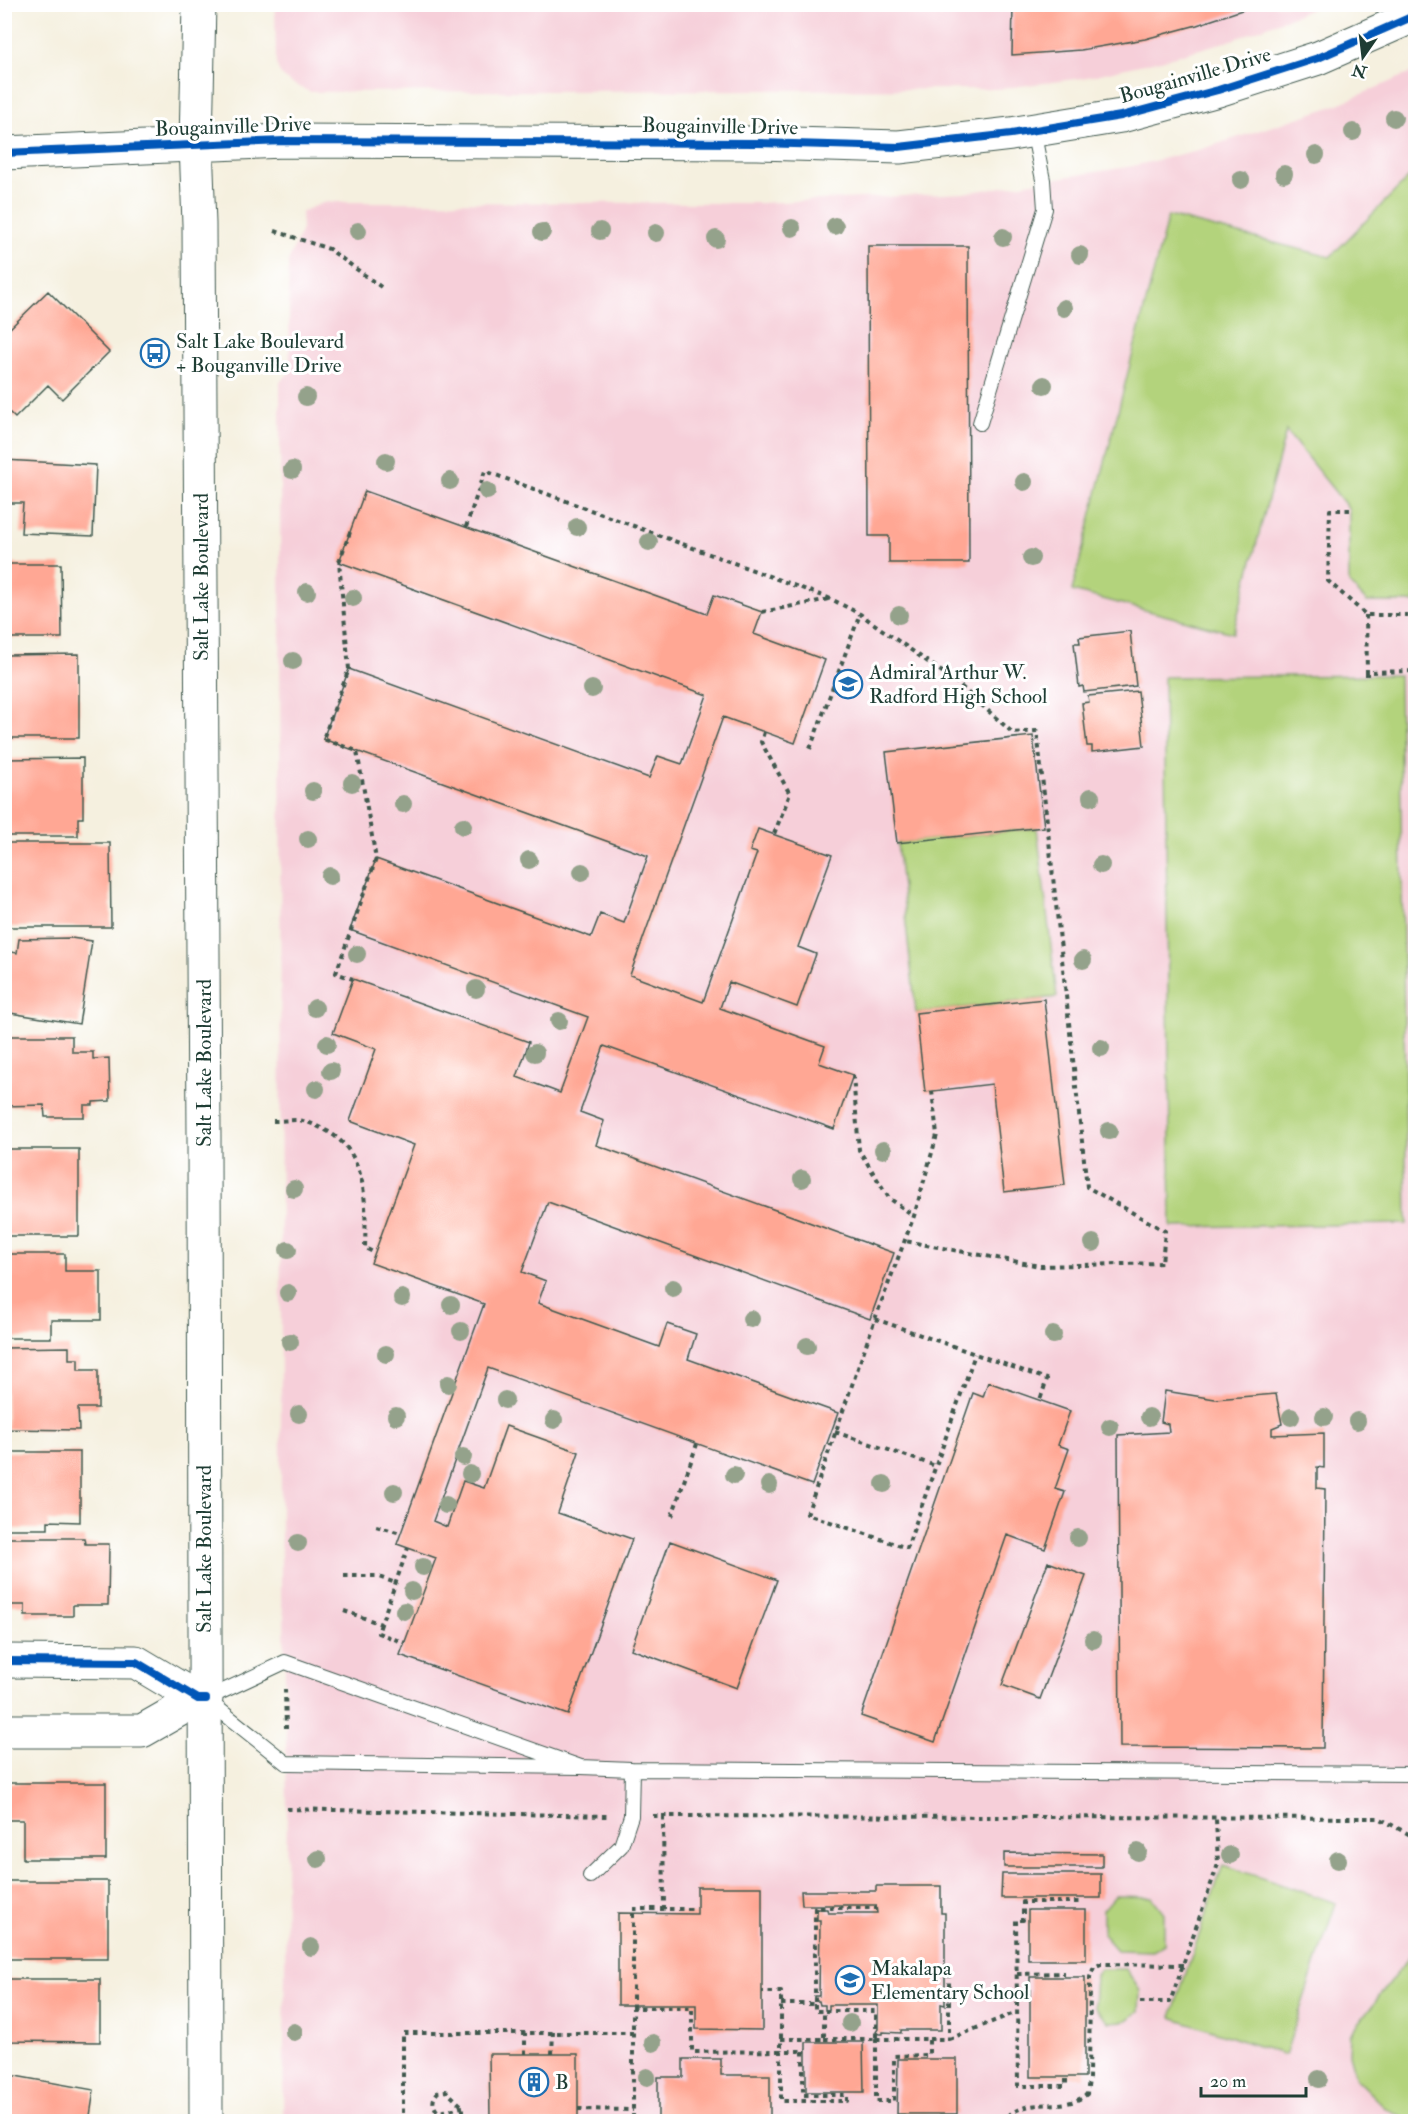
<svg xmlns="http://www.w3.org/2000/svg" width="1420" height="2126" font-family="'IM FELL Double Pica',serif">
<rect width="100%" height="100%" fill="#fff"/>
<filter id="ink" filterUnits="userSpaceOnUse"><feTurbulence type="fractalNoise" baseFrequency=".0167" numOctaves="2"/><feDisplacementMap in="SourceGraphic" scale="12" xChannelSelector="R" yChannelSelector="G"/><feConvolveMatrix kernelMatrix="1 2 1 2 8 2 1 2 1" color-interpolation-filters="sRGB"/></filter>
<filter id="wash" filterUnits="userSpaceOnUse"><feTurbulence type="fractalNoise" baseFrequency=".008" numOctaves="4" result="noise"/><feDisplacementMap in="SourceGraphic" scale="24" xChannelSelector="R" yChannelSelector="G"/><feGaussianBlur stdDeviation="1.35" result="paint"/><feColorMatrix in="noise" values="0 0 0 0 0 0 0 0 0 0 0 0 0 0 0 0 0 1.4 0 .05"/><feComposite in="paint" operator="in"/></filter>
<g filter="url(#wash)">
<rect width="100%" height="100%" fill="#f5f0df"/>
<path fill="#f6cfd9" d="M 275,5 L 1322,5 L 1232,40 L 1161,60 L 1083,78 L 998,89 L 310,92 L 291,83 L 281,75 L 276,64 Z
M 1415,71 L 1415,2121 L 283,2121 L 287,1809 L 284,1615 L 281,1601 L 280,382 L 290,372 L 288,262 L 302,229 L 301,212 L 325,202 L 760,203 L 964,193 L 1133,166 L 1202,149 L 1334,106 Z"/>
<path fill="#b3d37b" stroke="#698858" stroke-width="1.5" d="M 1415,171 L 1415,602 L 1367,602 L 1349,583 L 1349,509 L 1286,431 L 1233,633 L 1072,591 L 1168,216 L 1330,257 Z
M 1399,675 L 1407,1224 L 1171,1227 L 1164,677 Z
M 1037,828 L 1057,997 L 916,1013 L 897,843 Z
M 1223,1865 L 1336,1903 L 1285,2055 L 1171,2017 Z
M 1115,1896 L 1152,1897 L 1164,1913 L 1164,1944 L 1152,1951 L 1117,1950 L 1103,1934 L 1103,1910 Z
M 1415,1949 L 1416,2121 L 1409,2121 L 1384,2107 L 1356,2079 L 1349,2054 L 1350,2035 Z
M 1101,1969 L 1126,1969 L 1140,1991 L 1139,2011 L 1125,2021 L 1109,2022 L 1094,2007 L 1096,1975 Z"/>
<g id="blocks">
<path fill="#ffa794" d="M 1013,4 L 1257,4 L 1257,5 L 1197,25 L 1145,39 L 1081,50 L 1012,55 Z
M 868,246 L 968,246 L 969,563 L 889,563 L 889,536 L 869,536 Z
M 48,291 L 109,352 L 62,399 L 48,385 L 15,418 L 4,407 L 4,334 Z
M 4,460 L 96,465 L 93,536 L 21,533 L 23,503 L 4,503 Z
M 365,491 L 707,614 L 714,595 L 762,612 L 754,634 L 825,660 L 795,743 L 723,717 L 630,975 L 703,1002 L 757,853 L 750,851 L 758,829 L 832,855 L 798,947 L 816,954 L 797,1007 L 729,982 L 720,1008 L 825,1046 L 819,1063 L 853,1075 L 834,1129 L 604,1046 L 580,1112 L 604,1121 L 596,1145 L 894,1253 L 870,1319 L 548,1202 L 522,1272 L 546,1281 L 538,1303 L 659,1347 L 667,1324 L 696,1334 L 688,1359 L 838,1413 L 812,1485 L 488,1368 L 433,1521 L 447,1527 L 463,1481 L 484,1488 L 506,1426 L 579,1452 L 558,1513 L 632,1539 L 568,1715 L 400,1655 L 436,1558 L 397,1544 L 484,1304 L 371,1263 L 414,1145 L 350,1121 L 376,1049 L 333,1033 L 353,979 L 529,1042 L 517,1077 L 560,1093 L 588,1017 L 350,930 L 376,859 L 591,937 L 600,914 L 624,923 L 648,856 L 323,739 L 349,669 L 649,778 L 658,756 L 682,764 L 707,695 L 339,562 Z
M 4,564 L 61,564 L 62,638 L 4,638 Z
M 1130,631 L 1136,686 L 1084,692 L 1083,686 L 1079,687 L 1074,643 L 1080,643 L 1079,637 Z
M 79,654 L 79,738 L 6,738 L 6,655 Z
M 1138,691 L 1144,746 L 1092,752 L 1092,746 L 1087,746 L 1082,703 L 1089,702 L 1088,696 Z
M 1033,736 L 1044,827 L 897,843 L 886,752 Z
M 83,758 L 83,818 L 78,818 L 78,836 L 5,836 L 5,759 Z
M 4,843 L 110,843 L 111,927 L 4,927 Z
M 71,938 L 92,941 L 79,1024 L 4,1012 L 4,951 L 17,953 L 19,939 Z
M 1044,999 L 1065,1185 L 1004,1192 L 992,1084 L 925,1092 L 916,1013 Z
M 4,1036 L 72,1036 L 72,1052 L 93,1052 L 93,1059 L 109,1058 L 110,1101 L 93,1102 L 93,1105 L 84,1105 L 84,1117 L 45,1117 L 44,1105 L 4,1106 Z
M 4,1149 L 79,1149 L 79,1236 L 5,1236 Z
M 4,1254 L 65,1254 L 65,1271 L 101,1271 L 101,1320 L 51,1320 L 51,1338 L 4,1338 Z
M 69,1347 L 69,1359 L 78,1359 L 78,1370 L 98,1370 L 98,1408 L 78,1408 L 79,1430 L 7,1429 L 4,1348 Z
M 988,1382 L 1070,1411 L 1058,1445 L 1069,1449 L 1055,1489 L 1065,1492 L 1045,1549 L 1007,1535 L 935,1742 L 861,1716 L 973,1393 L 983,1397 Z
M 1165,1391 L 1215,1399 L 1276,1394 L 1282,1424 L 1272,1428 L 1272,1435 L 1324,1433 L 1324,1468 L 1317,1467 L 1317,1488 L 1325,1489 L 1323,1748 L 1120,1747 L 1118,1435 L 1169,1432 L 1168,1424 L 1161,1422 Z
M 4,1452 L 80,1452 L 80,1522 L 48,1521 L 48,1529 L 4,1529 Z
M 4,1538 L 84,1538 L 85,1544 L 109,1544 L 108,1605 L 73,1605 L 73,1616 L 25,1616 L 25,1605 L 4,1605 Z
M 670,1541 L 777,1580 L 737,1688 L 631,1649 Z
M 1048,1562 L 1086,1576 L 1040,1699 L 1002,1685 Z
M 4,1783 L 106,1783 L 106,1859 L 23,1859 L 23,1820 L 4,1820 Z
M 1004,1853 L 1102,1854 L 1102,1867 L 1004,1867 Z
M 1002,1874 L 1101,1874 L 1101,1898 L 1001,1898 Z
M 4,1881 L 108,1881 L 108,1959 L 4,1959 Z
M 876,1886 L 941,1886 L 941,1913 L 945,1913 L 945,2005 L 941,2004 L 941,2030 L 901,2030 L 901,2033 L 883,2032 L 883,2034 L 879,2034 L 876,2032 L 878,2029 L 878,2005 L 829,2005 L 829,2010 L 825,2010 L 825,2005 L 820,2005 L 819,2001 L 814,2001 L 814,1996 L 819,1996 L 820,1920 L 817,1920 L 817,1909 L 827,1909 L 828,1913 L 877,1913 L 876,1905 L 802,1905 L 801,1891 L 876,1891 Z
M 697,1887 L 762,1887 L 762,2030 L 696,2029 L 696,2005 L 618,2005 L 618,1913 L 697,1914 Z
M 1028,1910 L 1086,1910 L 1086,1960 L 1028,1960 Z
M 1030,1977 L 1085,1977 L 1085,2077 L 1030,2077 Z
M 6,1979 L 100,1979 L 100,2042 L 6,2041 Z
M 806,2042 L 863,2042 L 864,2092 L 806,2092 Z
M 489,2054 L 578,2054 L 578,2122 L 470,2122 L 470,2118 L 490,2118 Z
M 683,2059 L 721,2059 L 721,2075 L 770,2075 L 770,2122 L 658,2122 L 658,2077 L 683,2077 Z
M 898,2059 L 957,2059 L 957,2114 L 897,2114 Z
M 4,2074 L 94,2090 L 89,2122 L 4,2122 Z"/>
</g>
</g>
<g filter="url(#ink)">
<use href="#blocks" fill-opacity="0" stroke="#3f584e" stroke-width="1.5"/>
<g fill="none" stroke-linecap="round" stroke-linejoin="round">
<g stroke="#3f584e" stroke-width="16">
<path id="service" d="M 980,423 L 1045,209 L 1043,180 L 1033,130
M 581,1767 L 285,1662 L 206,1699 L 286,1763 L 581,1767 L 632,1769 L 1416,1774
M 590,1876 L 621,1846 L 631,1816 L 632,1769"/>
</g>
<g stroke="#3f584e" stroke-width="35">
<path id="tertiary" d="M 4,153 L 284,141 L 758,143 L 899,147 L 1011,134 L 1121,116 L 1218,90 L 1318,58 L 1416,15
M 4,1661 L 136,1662 L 198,1699 L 206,1699
M 4,1731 L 142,1731 L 198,1699"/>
</g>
<g stroke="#3f584e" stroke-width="35">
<path id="secondary" d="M 199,4 L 196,144 L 199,224 L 204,1138 L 206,2122"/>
</g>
<path stroke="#3f584e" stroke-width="4" stroke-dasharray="4.5 4.5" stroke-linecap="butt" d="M 9,4 L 9,63
M 275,231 L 329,249 L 381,287
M 1350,510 L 1330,510 L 1328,581 L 1366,615 L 1416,615
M 466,527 L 485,471 L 831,599 L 860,614 L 955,681 L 1013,733 L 1037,731 L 1087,1187 L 1165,1231 L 1162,1263 L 1040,1266 L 905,1241
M 350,532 L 339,562 L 349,669 L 323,739 L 357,751 L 376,859 L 336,973 L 353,979
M 762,612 L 829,599
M 1366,615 L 1367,672
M 1367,676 L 1367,672 L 1416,671
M 764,732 L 761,742 L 790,794 L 774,834
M 810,749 L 860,614
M 853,1075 L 859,1150 L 889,1198 L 914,1216
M 932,1091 L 937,1135 L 914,1216 L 875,1319 L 807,1514 L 907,1548 L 975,1354
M 273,1121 C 281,1121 289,1120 297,1120 C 308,1121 317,1126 327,1131 C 369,1155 366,1206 365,1248 L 375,1253
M 875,1319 L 1047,1379 L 1040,1400
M 835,1432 L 936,1466
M 672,1516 L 697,1444
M 376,1526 L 401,1533
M 344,1576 L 376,1576 L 396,1583
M 344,1611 L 381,1624 L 408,1548
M 381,1624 L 378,1633 L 405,1643
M 285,1689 L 286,1728
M 287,1809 L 607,1816
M 653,1816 L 1379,1818 L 1416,1838
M 663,1816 L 664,1909
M 1017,1974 L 1065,1973
M 1140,2002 L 1170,2002 L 1218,1864 L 1216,1819
M 781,2004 L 815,2004 L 815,1908 L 877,1908
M 815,2004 L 815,2011 L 824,2011
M 633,2008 L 633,1909 L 692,1909
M 633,2033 L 633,2122
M 781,2039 L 824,2039 L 824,2011 L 878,2011
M 824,2039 L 876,2039 L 876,2011
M 876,2039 L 929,2039 L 929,2055 L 894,2056 L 894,2101 L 876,2101 Z
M 929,2039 L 949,2039 L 949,1973 L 945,1973
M 949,2039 L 1017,2012
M 803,2051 L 803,2095 L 847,2095 L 847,2101 L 781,2101 L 781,2051 L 806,2051
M 525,2054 L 525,2033
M 552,2054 L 553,2032
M 1066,2079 L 1066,2086 L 1018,2086 L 1016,1920 L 1023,1920 L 1023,1902 L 1079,1902
M 578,2109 L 633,2110
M 403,2122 L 403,2033 L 633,2033 L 633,2008 L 692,2008 L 692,2052 L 781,2051 L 781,1992 L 762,1992
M 463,2122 L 463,2107 L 446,2091 L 438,2092 C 432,2099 432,2104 437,2111 C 447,2112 454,2108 463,2107
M 1001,2122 C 1029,2092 1062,2115 1087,2094 L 1089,2080 L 1090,1977 L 1094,1967 L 1101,1964 L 1183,1965"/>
<use href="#service" stroke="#fff" stroke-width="14"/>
<use href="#tertiary" stroke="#fff" stroke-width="33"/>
<use href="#secondary" stroke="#fff" stroke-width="33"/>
<g stroke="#fff" stroke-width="11">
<path id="cycleway" d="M 4,153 L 284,141 L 758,143 L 899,147 L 1011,134 L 1121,116 L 1218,90 L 1318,58 L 1416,15
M 4,1661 L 136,1662 L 198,1699 L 206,1699"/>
</g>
<use href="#cycleway" stroke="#0057b8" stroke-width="8"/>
</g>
<g fill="#94a28b">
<circle cx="1394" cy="118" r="9"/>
<circle cx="1353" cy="132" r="9"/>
<circle cx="1316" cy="155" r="9"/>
<circle cx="1284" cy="174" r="9"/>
<circle cx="1241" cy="180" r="9"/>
<circle cx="835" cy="226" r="9"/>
<circle cx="792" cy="228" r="9"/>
<circle cx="358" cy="231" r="9"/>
<circle cx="600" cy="231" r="9"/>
<circle cx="542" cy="232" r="9"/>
<circle cx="656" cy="233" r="9"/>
<circle cx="1003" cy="237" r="9"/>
<circle cx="716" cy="239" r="9"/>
<circle cx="1080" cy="255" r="9"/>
<circle cx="1064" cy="308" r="9"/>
<circle cx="1044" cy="385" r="9"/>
<circle cx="306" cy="397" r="9"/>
<circle cx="386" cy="461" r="9"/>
<circle cx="292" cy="470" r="9"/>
<circle cx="450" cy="481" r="9"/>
<circle cx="1024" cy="482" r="9"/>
<circle cx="487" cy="491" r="9"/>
<circle cx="577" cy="527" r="9"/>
<circle cx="649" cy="542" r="9"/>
<circle cx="1031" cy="558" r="9"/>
<circle cx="307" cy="592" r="9"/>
<circle cx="353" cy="598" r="9"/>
<circle cx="899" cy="615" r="9"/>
<circle cx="293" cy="661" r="9"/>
<circle cx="592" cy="689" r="9"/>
<circle cx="352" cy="783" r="9"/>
<circle cx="313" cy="791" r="9"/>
<circle cx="1091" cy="797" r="9"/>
<circle cx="403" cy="804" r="9"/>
<circle cx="463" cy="826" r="9"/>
<circle cx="308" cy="839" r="9"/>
<circle cx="529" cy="860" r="9"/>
<circle cx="1101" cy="865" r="9"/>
<circle cx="582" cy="872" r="9"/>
<circle cx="330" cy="876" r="9"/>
<circle cx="357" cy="954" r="9"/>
<circle cx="1083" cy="960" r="9"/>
<circle cx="476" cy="989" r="9"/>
<circle cx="315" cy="1008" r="9"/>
<circle cx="559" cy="1021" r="9"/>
<circle cx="327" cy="1044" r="9"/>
<circle cx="1101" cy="1048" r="9"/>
<circle cx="535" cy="1053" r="9"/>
<circle cx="331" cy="1071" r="9"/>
<circle cx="316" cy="1089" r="9"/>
<circle cx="1109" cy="1131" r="9"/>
<circle cx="883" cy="1150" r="9"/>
<circle cx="802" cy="1179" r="9"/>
<circle cx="294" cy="1189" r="9"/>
<circle cx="1093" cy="1243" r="9"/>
<circle cx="288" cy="1250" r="9"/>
<circle cx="673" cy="1288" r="9"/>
<circle cx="288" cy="1293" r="9"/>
<circle cx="402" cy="1298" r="9"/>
<circle cx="451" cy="1305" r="9"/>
<circle cx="751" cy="1319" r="9"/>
<circle cx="461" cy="1331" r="9"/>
<circle cx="1053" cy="1335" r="9"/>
<circle cx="290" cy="1342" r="9"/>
<circle cx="807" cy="1346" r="9"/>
<circle cx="386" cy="1354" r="9"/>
<circle cx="448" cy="1384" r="9"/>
<circle cx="505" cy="1400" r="9"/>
<circle cx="299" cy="1414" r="9"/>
<circle cx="396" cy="1416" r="9"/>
<circle cx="1149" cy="1417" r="9"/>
<circle cx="1291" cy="1417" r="9"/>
<circle cx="1324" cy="1417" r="9"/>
<circle cx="554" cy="1420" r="9"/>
<circle cx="1357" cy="1421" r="9"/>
<circle cx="1110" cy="1427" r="9"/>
<circle cx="463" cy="1457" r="9"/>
<circle cx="470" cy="1474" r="9"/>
<circle cx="734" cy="1475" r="9"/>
<circle cx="884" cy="1484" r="9"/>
<circle cx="769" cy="1485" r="9"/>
<circle cx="394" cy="1492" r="9"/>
<circle cx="446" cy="1505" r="9"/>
<circle cx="1078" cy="1538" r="9"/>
<circle cx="298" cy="1543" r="9"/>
<circle cx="423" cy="1567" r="9"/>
<circle cx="412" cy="1591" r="9"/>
<circle cx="404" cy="1611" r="9"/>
<circle cx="1093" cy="1640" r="9"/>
<circle cx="1138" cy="1852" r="9"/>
<circle cx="1230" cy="1855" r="9"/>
<circle cx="318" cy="1859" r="9"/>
<circle cx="1338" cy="1860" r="9"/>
<circle cx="311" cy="1947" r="9"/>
<circle cx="850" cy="2023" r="9"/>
<circle cx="294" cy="2032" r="9"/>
<circle cx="653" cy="2043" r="9"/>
<circle cx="647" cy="2077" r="9"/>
<circle cx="1319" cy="2079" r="9"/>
</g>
</g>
<defs>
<g id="bus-ring" transform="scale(1.5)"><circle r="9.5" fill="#fff" stroke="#1f6fb2" stroke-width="1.5"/><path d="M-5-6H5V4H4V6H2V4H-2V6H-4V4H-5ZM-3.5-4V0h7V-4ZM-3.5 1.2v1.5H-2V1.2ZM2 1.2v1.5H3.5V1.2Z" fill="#1f6fb2"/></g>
<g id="school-ring" transform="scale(1.5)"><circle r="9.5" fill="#fff" stroke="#1f6fb2" stroke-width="1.5"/><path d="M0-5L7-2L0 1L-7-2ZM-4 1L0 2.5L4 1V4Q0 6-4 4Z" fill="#1f6fb2"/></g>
<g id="building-ring" transform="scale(1.5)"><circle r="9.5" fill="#fff" stroke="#1f6fb2" stroke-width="1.5"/><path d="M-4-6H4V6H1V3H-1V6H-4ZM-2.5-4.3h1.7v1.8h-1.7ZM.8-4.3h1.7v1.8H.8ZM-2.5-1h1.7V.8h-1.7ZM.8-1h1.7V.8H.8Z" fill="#1f6fb2"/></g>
</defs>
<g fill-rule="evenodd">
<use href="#bus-ring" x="155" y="353"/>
<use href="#school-ring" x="848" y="684"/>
<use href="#school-ring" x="850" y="1980"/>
<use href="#building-ring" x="534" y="2082"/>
</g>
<g text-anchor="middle" stroke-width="6" stroke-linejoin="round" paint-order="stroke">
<g font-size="21" fill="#1f3d34" stroke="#fff">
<text transform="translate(1195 75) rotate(-16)" y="7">Bougainville Drive</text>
<text transform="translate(233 126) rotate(-2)" y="7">Bougainville Drive</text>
<text transform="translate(720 126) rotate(1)" y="7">Bougainville Drive</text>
<text transform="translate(201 577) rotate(-90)" y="7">Salt Lake Boulevard</text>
<text transform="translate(204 1063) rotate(-90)" y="7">Salt Lake Boulevard</text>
<text transform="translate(204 1549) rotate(-90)" y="7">Salt Lake Boulevard</text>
</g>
<g font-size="21" fill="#1f3d34" stroke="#fff" text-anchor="start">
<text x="176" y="348">Salt Lake Boulevard<tspan x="176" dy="24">+ Bouganville Drive</tspan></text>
<text x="869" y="679">Admiral Arthur W.<tspan x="869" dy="24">Radford High School</tspan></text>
<text x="871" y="1975">Makalapa<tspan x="871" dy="24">Elementary School</tspan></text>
<text x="555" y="2089">B</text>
</g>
</g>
<rect width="1420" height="2126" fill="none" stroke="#fff" stroke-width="24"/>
<g transform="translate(1363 57) rotate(194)" stroke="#ffffff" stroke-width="4.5" paint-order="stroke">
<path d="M0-4.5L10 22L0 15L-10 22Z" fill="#1f3d34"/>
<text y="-9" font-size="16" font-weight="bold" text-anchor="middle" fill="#1f3d34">N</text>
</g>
<path d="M1201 2087v9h105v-9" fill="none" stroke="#1f3d34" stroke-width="3"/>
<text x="1210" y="2087" font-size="18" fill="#1f3d34" stroke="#ffffff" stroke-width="4.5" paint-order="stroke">20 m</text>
</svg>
